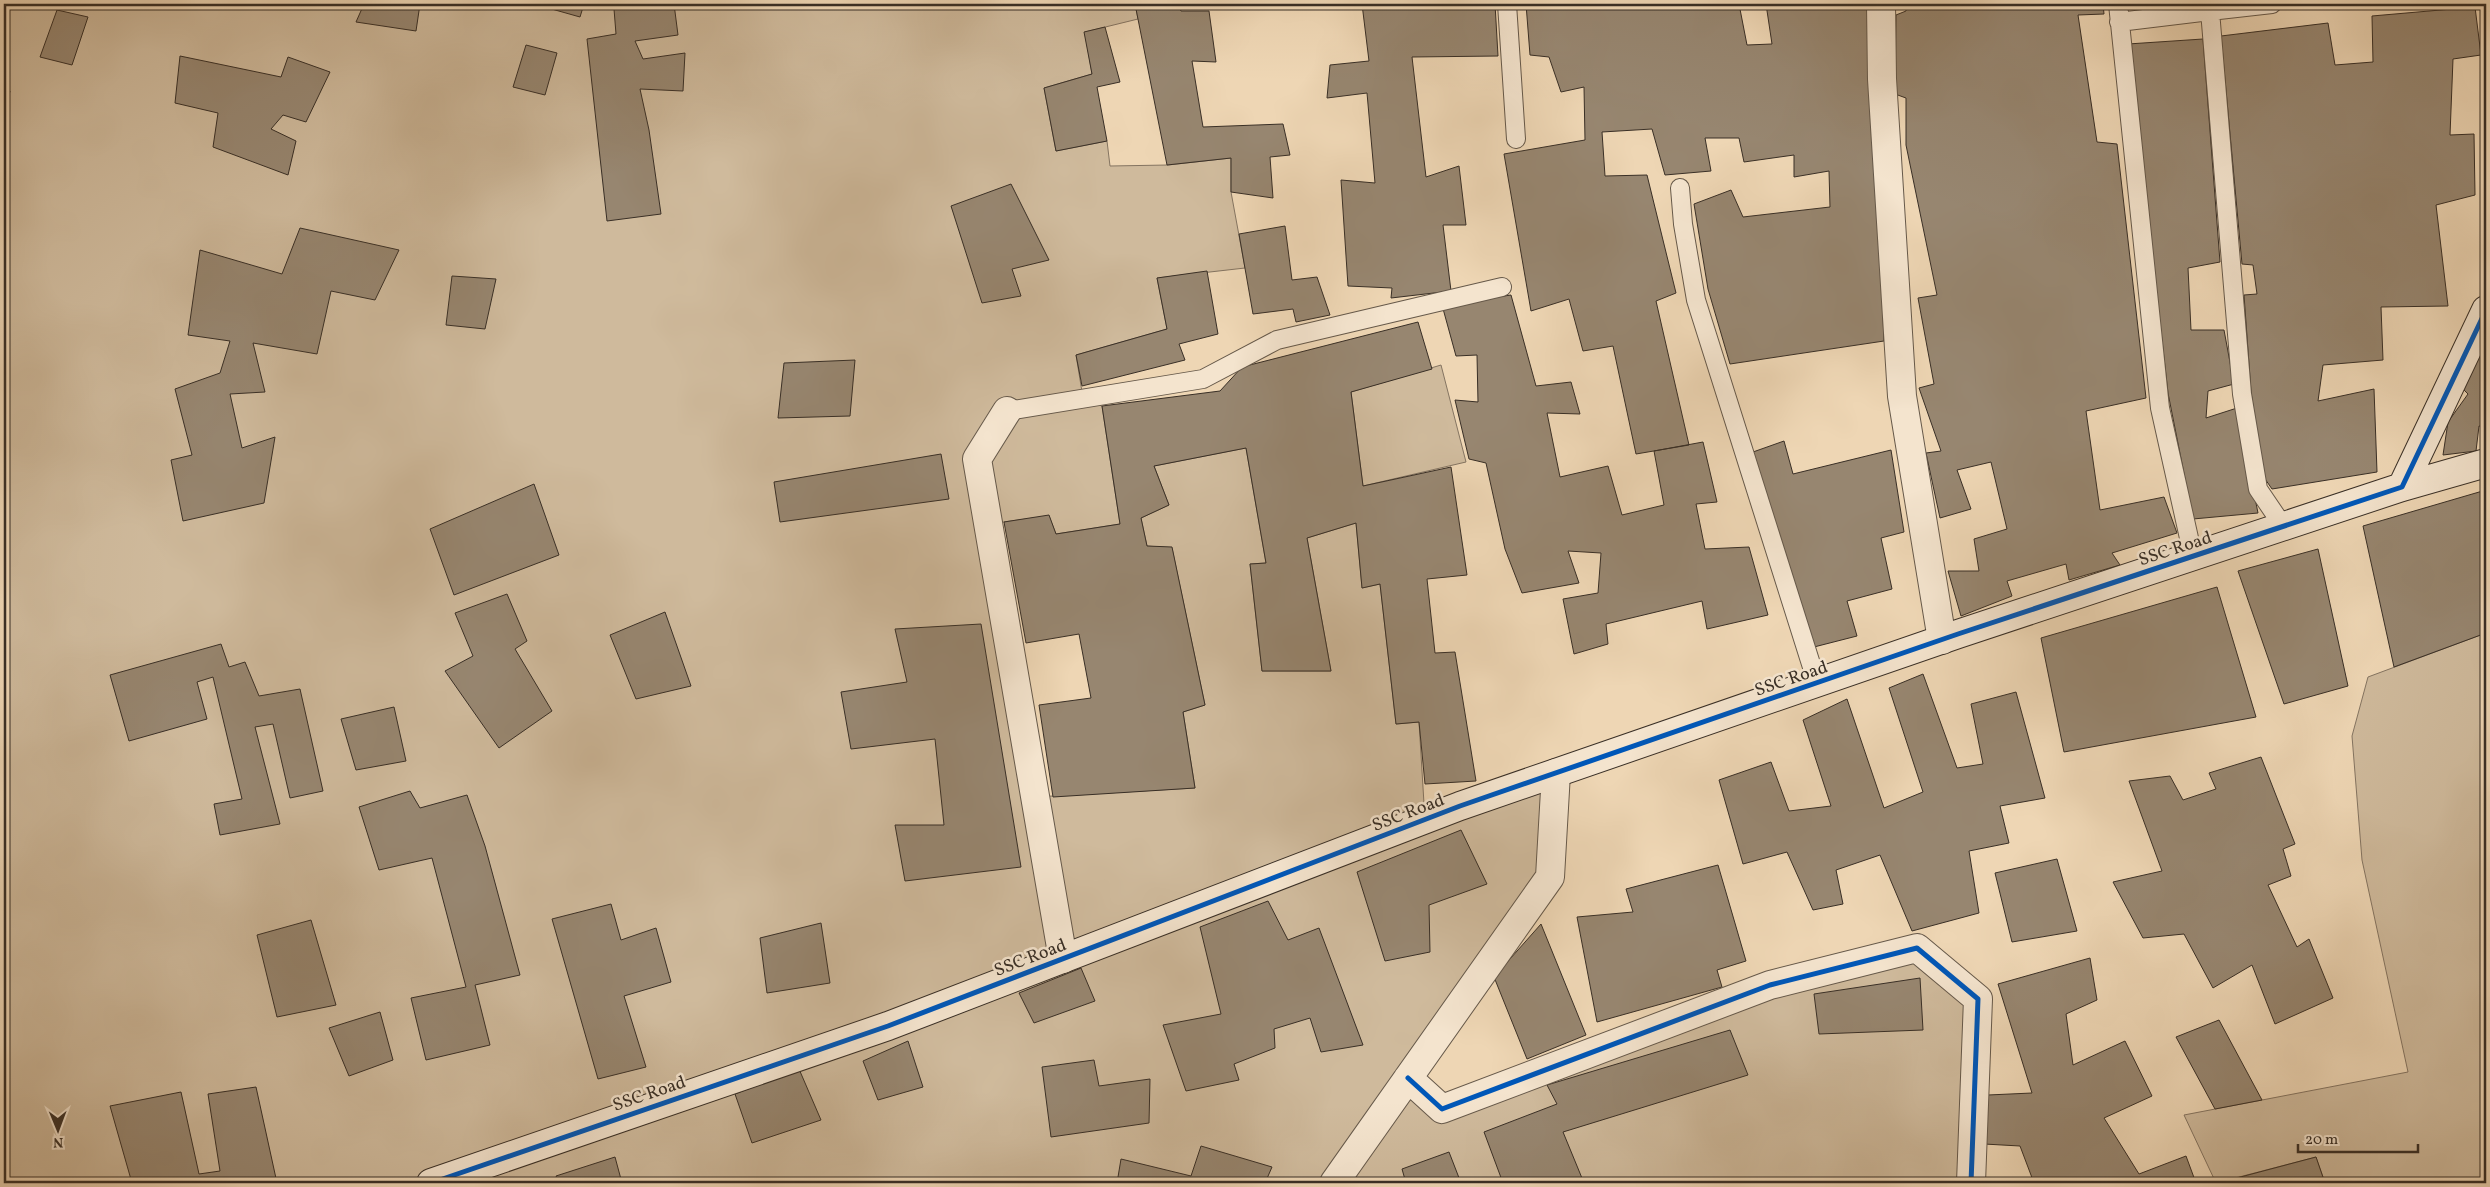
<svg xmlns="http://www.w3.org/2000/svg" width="2490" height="1187" font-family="Vollkorn,serif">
<rect width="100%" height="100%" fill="#eed6b4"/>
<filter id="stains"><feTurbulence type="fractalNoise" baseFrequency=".004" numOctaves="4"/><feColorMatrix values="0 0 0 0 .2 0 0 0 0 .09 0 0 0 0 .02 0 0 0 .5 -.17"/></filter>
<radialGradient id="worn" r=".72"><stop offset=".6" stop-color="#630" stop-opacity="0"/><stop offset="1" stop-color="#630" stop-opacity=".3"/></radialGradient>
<path fill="#cfba9c" stroke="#847461" d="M 4,4 L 1135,4 L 1138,19 L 1085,32 L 1092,74 L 1044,88 L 1056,151 L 1107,141 L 1110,166 L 1168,165 L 1231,158 L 1231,192 L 1245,268 L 1157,278 L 1167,329 L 1076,355 L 1083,398 L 1102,406 L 1120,524 L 1056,534 L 1049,516 L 988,524 L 1035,797 L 1195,788 L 1183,712 L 1205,705 L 1172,548 L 1147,546 L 1141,518 L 1169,505 L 1154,466 L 1246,448 L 1266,563 L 1250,564 L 1262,671 L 1331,671 L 1307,538 L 1356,523 L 1362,588 L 1380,584 L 1396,724 L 1419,722 L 1425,820 L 421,1183 L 4,1183 Z
M 1441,365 L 1466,462 L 1363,486 L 1351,392 Z
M 2486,633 L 2486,1183 L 2325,1183 L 2316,1157 L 2216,1183 L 2184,1115 L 2408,1072 L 2362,860 L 2352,736 L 2368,677 Z
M 1556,773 L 1550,877 L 1408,1078 L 1442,1109 L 1917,948 L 1978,999 L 1971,1183 L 431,1183 Z"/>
<path fill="#978670" stroke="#392f26" d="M 364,4 L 420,4 L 416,31 L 356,22 Z
M 542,4 L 584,4 L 580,17 L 541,6 Z
M 632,4 L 674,4 L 678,35 L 635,41 L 643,59 L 685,53 L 683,91 L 640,89 L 649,130 L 661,214 L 607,221 L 587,39 L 616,34 L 614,9 L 633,7 Z
M 1135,4 L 1178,4 L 1181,11 L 1209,11 L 1216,62 L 1192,61 L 1203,127 L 1283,124 L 1290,155 L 1270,157 L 1273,198 L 1231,192 L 1231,158 L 1167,165 Z
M 1362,4 L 1495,4 L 1498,56 L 1412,57 L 1426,177 L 1459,166 L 1466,225 L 1443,225 L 1451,291 L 1391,298 L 1392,288 L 1348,286 L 1341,180 L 1375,183 L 1367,93 L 1327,98 L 1330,65 L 1369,61 Z
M 1526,4 L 1739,4 L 1747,45 L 1772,44 L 1766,4 L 1871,4 L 1884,341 L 1730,364 L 1708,289 L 1694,204 L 1731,190 L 1743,217 L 1830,207 L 1829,171 L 1794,177 L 1794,155 L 1744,162 L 1739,138 L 1705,138 L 1711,171 L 1665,175 L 1652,129 L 1602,132 L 1605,176 L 1647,175 L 1676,293 L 1656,301 L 1689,445 L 1636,454 L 1613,346 L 1583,351 L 1569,299 L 1531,311 L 1504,154 L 1585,140 L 1584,87 L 1561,92 L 1549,57 L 1530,55 Z
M 1906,4 L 2103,4 L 2104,14 L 2078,15 L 2097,142 L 2117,144 L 2146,398 L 2086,411 L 2100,510 L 2164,497 L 2177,533 L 2112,553 L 2120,565 L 2069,580 L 2066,564 L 2007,581 L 2012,596 L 1961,616 L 1948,571 L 1979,571 L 1974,539 L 2007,529 L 1991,462 L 1957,470 L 1971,509 L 1940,518 L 1926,453 L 1941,451 L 1919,388 L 1934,384 L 1918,298 L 1937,295 L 1906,145 L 1906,98 L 1895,94 L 1896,15 L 1906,11 Z
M 2475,7 L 2481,55 L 2453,59 L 2450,135 L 2474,134 L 2475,195 L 2436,205 L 2448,306 L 2381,307 L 2383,360 L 2323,365 L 2318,401 L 2374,389 L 2377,472 L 2272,489 L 2263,476 L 2251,392 L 2244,295 L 2257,294 L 2253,265 L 2242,264 L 2221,36 L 2328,23 L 2335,65 L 2373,62 L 2372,16 Z
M 57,10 L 88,17 L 72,65 L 40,57 Z
M 1105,27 L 1120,82 L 1097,87 L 1107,141 L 1056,151 L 1044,88 L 1092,74 L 1084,32 Z
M 2203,39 L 2220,262 L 2188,268 L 2191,330 L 2224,330 L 2234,384 L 2208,391 L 2206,418 L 2237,408 L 2258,513 L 2193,519 L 2168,393 L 2128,44 Z
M 526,45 L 557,53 L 545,95 L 513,87 Z
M 180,56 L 281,77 L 288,57 L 330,72 L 306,122 L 283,115 L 271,129 L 296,141 L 288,175 L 213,147 L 218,113 L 175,103 Z
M 4,90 L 10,91 L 4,114 Z
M 1011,184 L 1049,260 L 1012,269 L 1021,296 L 982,303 L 951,206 Z
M 1285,226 L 1292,280 L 1317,277 L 1330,315 L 1296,322 L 1293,309 L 1253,314 L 1239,234 Z
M 300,228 L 399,250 L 375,300 L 331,291 L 317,354 L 253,343 L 265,392 L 230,394 L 242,448 L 275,437 L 264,503 L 183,521 L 171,460 L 192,455 L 175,389 L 220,373 L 230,341 L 188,335 L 200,250 L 282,274 Z
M 1207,271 L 1218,334 L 1179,344 L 1185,360 L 1082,386 L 1076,355 L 1167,329 L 1157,278 Z
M 452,276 L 496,279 L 485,329 L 446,325 Z
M 1511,295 L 1536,386 L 1571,382 L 1580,414 L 1547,413 L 1560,477 L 1608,466 L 1622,515 L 1664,505 L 1654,451 L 1703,442 L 1717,502 L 1696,504 L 1705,549 L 1749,547 L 1768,615 L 1707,629 L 1702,601 L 1606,624 L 1608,644 L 1574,654 L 1563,599 L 1598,593 L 1601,553 L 1568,551 L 1579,583 L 1522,593 L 1505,549 L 1486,463 L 1469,459 L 1455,400 L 1478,402 L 1477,355 L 1456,356 L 1442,305 Z
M 1418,322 L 1432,369 L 1351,392 L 1363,486 L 1451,467 L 1467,575 L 1427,579 L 1435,653 L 1455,652 L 1476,781 L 1425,784 L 1419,722 L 1396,724 L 1380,584 L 1362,588 L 1356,523 L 1307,538 L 1331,671 L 1262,671 L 1250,564 L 1266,563 L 1246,448 L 1154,466 L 1169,505 L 1141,518 L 1147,546 L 1172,547 L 1205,705 L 1183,712 L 1195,788 L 1053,797 L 1039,705 L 1091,698 L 1079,634 L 1026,643 L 1004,522 L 1049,515 L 1056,534 L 1120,524 L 1102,406 L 1220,391 L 1242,367 Z
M 2486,339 L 2486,427 L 2479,426 L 2476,451 L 2443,455 L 2448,422 L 2468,394 L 2462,388 Z
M 855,360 L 850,416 L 778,418 L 784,363 Z
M 1784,441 L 1793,474 L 1891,450 L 1904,532 L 1881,538 L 1892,589 L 1847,601 L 1857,636 L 1814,647 L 1753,452 Z
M 941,454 L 949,499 L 780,522 L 774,482 Z
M 534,484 L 559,555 L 454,595 L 430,529 Z
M 2486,490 L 2486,633 L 2394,667 L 2363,526 Z
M 2318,549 L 2348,686 L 2284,704 L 2238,571 Z
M 2217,587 L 2256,717 L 2064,752 L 2041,638 Z
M 507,594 L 527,641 L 515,649 L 552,711 L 499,748 L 445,671 L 473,656 L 455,613 Z
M 665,612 L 691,686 L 636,699 L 610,635 Z
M 981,624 L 1021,867 L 905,881 L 895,825 L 944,825 L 935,739 L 851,749 L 841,692 L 907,682 L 895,629 Z
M 221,644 L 229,667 L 245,662 L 259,696 L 300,689 L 323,791 L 290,798 L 273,724 L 255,727 L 280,824 L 220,835 L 214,804 L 242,799 L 213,677 L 197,682 L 207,719 L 129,741 L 110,675 Z
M 1923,674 L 1957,768 L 1983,764 L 1971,704 L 2016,692 L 2045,798 L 2000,806 L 2009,843 L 1969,851 L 1979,913 L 1912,931 L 1880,855 L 1836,870 L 1843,904 L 1813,910 L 1787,852 L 1743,864 L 1719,780 L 1771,762 L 1789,811 L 1831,806 L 1803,720 L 1847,699 L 1884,808 L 1923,792 L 1889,688 Z
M 394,707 L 406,761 L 356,770 L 341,719 Z
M 2261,757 L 2295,844 L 2283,849 L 2291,876 L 2268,885 L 2297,947 L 2309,939 L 2333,998 L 2275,1024 L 2252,965 L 2213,988 L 2184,934 L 2143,938 L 2113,882 L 2162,871 L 2129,781 L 2170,776 L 2183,800 L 2216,789 L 2209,773 Z
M 410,791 L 420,808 L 467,795 L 485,846 L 520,975 L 475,985 L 490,1045 L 426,1060 L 411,998 L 466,987 L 432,858 L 379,870 L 359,807 Z
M 1461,830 L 1487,884 L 1429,905 L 1430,952 L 1385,961 L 1357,872 Z
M 2057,859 L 2077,931 L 2012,942 L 1995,873 Z
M 1718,865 L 1746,961 L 1717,970 L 1722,987 L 1597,1022 L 1577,917 L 1633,912 L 1626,889 Z
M 1268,901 L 1288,940 L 1319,928 L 1363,1045 L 1321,1052 L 1310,1018 L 1274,1029 L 1275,1048 L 1234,1064 L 1239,1080 L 1186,1091 L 1163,1025 L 1221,1014 L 1200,927 Z
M 611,904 L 621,940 L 656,928 L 671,982 L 624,996 L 646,1067 L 598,1079 L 552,919 Z
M 311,920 L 336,1005 L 277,1017 L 257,935 Z
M 821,923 L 830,983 L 767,993 L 760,938 Z
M 1541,924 L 1586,1035 L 1527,1059 L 1494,977 Z
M 2090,958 L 2097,1000 L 2066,1014 L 2073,1065 L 2125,1041 L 2152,1096 L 2104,1118 L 2139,1174 L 2186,1156 L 2196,1183 L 2034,1183 L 2020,1146 L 1984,1144 L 1988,1095 L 2032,1093 L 1998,984 Z
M 1081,968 L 1095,1001 L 1034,1023 L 1019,993 Z
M 1920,978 L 1923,1030 L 1819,1034 L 1814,994 Z
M 380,1012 L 393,1060 L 349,1076 L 329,1028 Z
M 2219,1020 L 2262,1100 L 2215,1109 L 2176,1037 Z
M 1730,1030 L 1748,1075 L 1563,1132 L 1584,1183 L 1503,1183 L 1484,1132 L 1557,1104 L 1547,1085 Z
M 908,1041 L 923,1087 L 878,1100 L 863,1061 Z
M 1094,1060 L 1099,1086 L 1150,1079 L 1149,1123 L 1051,1137 L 1042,1067 Z
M 799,1069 L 821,1120 L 752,1143 L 735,1094 Z
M 256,1087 L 277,1183 L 132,1183 L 110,1106 L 181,1092 L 199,1174 L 220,1171 L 208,1094 Z
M 1201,1146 L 1272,1167 L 1265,1183 L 1117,1183 L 1121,1159 L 1191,1176 Z
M 1449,1152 L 1461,1183 L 1406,1183 L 1402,1169 Z
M 615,1157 L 622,1183 L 559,1183 L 556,1176 Z
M 2316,1157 L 2325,1183 L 2236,1183 L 2233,1179 Z"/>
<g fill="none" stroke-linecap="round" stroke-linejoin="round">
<g stroke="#66594a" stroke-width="20">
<path id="lane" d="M 1507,4 L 1516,139
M 2118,4 L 2160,408 L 2193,556
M 2210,11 L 2272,4
M 2119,22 L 2210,11 L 2242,394 L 2258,489 L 2283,526
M 1680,188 L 1683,224 L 1696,300 L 1817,683
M 1007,411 L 1203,379 L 1277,340 L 1502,287"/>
</g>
<g stroke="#66594a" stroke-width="30">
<path id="street" d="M 1881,4 L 1882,79 L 1902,396 L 1942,640
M 1007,411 L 977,459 L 1063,959
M 1408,1078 L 1442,1109 L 1770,985 L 1917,948 L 1978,999 L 1971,1183
M 1334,1183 L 1550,877 L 1556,773"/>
</g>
<g stroke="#392f26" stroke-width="30">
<path id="secondary" d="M 2402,487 L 2486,310
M 431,1183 L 888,1026 L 1460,806 L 1958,634 L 2402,487 L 2486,463"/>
</g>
<use href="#lane" stroke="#f4e4ce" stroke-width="18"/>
<use href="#street" stroke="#f4e4ce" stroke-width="28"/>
<use href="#secondary" stroke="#f4e4ce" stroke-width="28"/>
<g stroke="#f4e4ce" stroke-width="8">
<path id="cycleway" d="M 1408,1078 L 1442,1109 L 1770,985 L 1917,948 L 1978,999 L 1971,1183
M 431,1183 L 888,1026 L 1460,806 L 1958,634 L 2402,487 L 2486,310"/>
</g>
<use href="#cycleway" stroke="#0057b8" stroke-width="5"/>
</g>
<g text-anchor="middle" stroke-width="5" stroke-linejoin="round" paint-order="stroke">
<g font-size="18" fill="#392f26" stroke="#f4e4ce">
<text transform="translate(2175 548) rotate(-18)" y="6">SSC Road</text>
<text transform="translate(1791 678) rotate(-19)" y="6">SSC Road</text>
<text transform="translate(1408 812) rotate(-21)" y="6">SSC Road</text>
<text transform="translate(1030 957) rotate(-21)" y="6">SSC Road</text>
<text transform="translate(649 1093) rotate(-19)" y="6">SSC Road</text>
</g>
</g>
<rect width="2490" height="1187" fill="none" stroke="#eed6b4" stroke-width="20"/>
<rect x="5" y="5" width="2480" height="1177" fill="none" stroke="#392f26" stroke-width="2.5"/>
<rect x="10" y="10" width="2470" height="1167" fill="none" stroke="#392f26"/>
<g transform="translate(58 1130) rotate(179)" stroke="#f4e4ce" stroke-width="4" paint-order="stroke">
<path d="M0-4L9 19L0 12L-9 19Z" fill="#392f26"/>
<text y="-8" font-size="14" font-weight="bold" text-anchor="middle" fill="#392f26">N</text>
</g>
<path d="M2298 1144v8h120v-8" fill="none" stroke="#392f26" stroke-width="2.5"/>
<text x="2305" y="1144" font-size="15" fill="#392f26" stroke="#f4e4ce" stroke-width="4" paint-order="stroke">20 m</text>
<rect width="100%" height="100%" filter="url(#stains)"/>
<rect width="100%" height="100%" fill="url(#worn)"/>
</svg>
